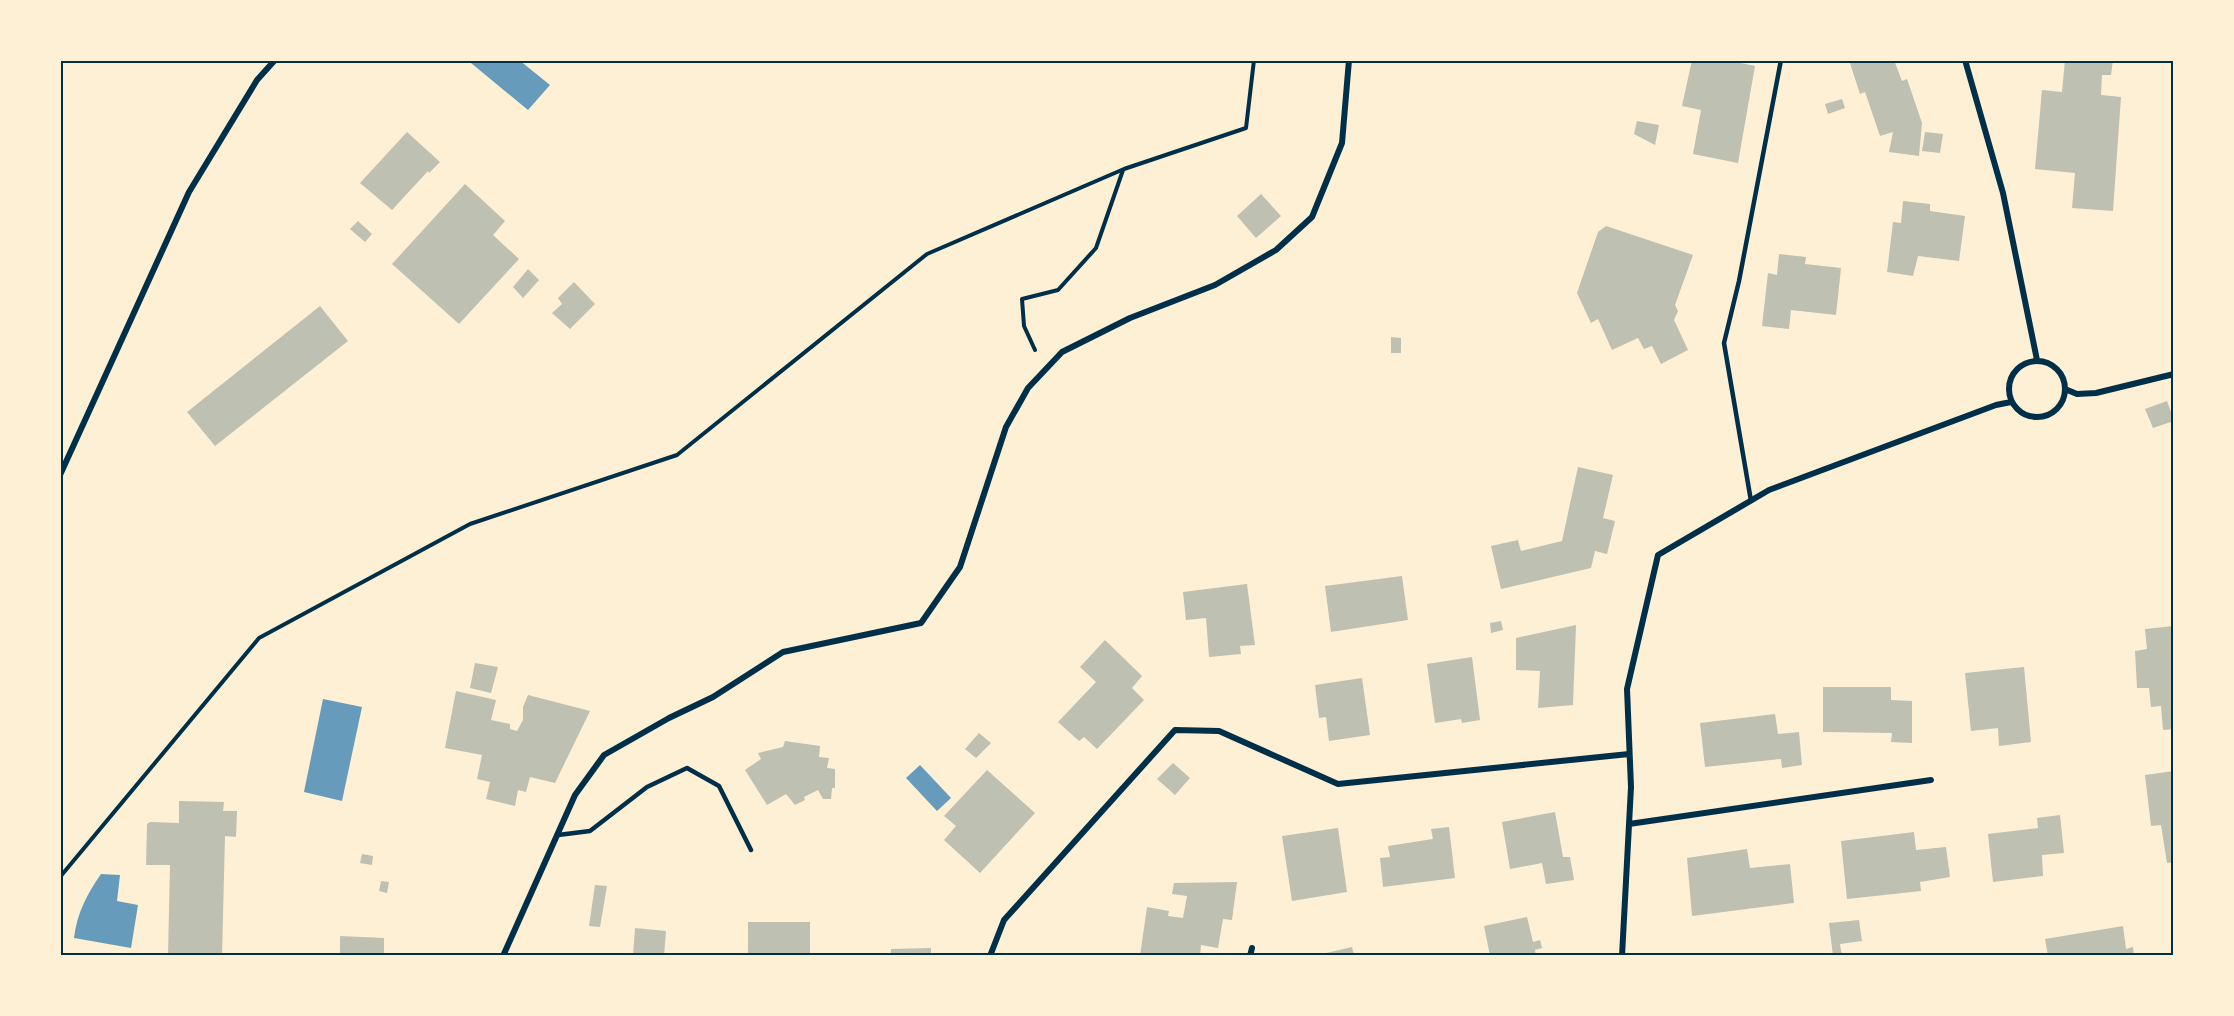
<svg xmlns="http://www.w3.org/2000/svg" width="2234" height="1016" font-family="'Exo 2',sans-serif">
<rect width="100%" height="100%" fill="#fdf0d5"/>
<path fill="#669bbc" d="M 473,60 L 519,60 L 550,85 L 528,110 L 471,63 Z
M 323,699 L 362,707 L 342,801 L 304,792 Z
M 920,765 L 951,798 L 937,811 L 906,778 Z
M 101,874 L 120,875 L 117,901 L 138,905 L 131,948 L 74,938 C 77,913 87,894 101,874 Z"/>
<path fill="#bec0b2" d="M 1692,60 L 1727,60 L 1755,66 L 1738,163 L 1693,154 L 1701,110 L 1682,106 Z
M 1849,60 L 1894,60 L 1902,81 L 1907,79 L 1922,123 L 1919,156 L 1889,152 L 1893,132 L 1880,136 L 1865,92 L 1860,94 Z
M 2065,60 L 2113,60 L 2111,75 L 2102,75 L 2101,95 L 2121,97 L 2113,211 L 2072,208 L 2075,173 L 2035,169 L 2042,90 L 2062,92 Z
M 1842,99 L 1845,108 L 1828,114 L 1825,104 Z
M 1637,121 L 1659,125 L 1655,145 L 1634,134 Z
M 407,132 L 440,162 L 429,173 L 428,171 L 392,210 L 360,183 Z
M 1925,132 L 1943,134 L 1940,153 L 1922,151 Z
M 465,184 L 505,221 L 493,235 L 519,259 L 459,324 L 392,264 Z
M 1261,194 L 1281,216 L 1256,238 L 1237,216 Z
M 1903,201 L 1930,204 L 1930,211 L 1965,216 L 1959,261 L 1918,256 L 1913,276 L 1887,272 L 1893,222 L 1901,223 Z
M 358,221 L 372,234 L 365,242 L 350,229 Z
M 1606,226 L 1693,255 L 1675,305 L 1678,311 L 1674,320 L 1688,350 L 1661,364 L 1652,346 L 1644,349 L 1638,338 L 1612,350 L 1598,319 L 1591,323 L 1577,293 L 1598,232 Z
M 1779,254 L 1806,257 L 1805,264 L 1841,268 L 1836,315 L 1791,310 L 1789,329 L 1762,326 L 1768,273 L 1777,275 Z
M 528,269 L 539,280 L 523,298 L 513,287 Z
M 574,282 L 595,304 L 570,329 L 552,313 L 562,304 L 558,298 Z
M 320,306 L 348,341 L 215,446 L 187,412 Z
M 1391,337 L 1401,338 L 1401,353 L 1391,353 Z
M 2167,401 L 2174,421 L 2153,428 L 2145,409 Z
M 1578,467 L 1613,475 L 1603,518 L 1615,521 L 1607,554 L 1595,551 L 1591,568 L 1501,589 L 1491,546 L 1518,540 L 1521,551 L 1562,541 Z
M 1402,576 L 1408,620 L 1331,632 L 1325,586 Z
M 1247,584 L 1255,645 L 1240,646 L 1241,654 L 1209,657 L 1206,618 L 1186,620 L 1183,592 Z
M 1501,621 L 1503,630 L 1491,633 L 1490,623 Z
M 1576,625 L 1573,705 L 1538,708 L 1540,671 L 1516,670 L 1516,638 Z
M 2174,626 L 2174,729 L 2163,730 L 2161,706 L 2151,707 L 2149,688 L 2137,688 L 2135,651 L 2147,649 L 2145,629 Z
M 1105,640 L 1142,676 L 1132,688 L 1144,700 L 1097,749 L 1084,737 L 1079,741 L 1058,722 L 1096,682 L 1080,667 Z
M 1472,657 L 1480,720 L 1462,723 L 1461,719 L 1435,723 L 1427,664 Z
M 475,663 L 498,667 L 491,693 L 470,688 Z
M 2024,667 L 2031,742 L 1999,746 L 1998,728 L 1971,731 L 1965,673 Z
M 1362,678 L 1370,735 L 1329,741 L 1326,717 L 1319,718 L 1315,685 Z
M 1823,687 L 1891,687 L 1891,700 L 1912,701 L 1912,743 L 1891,742 L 1892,733 L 1823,732 Z
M 456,691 L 496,700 L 491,720 L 510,724 L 510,729 L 517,731 L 523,720 L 523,707 L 528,695 L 590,711 L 555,783 L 530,777 L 526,792 L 518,790 L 515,806 L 486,799 L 490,782 L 477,779 L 482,755 L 445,748 Z
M 1775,714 L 1778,734 L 1799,732 L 1802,765 L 1782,768 L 1781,759 L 1705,767 L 1700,723 Z
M 979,733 L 991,743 L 976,758 L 965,749 Z
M 785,741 L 820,746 L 819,757 L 829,758 L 827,768 L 835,769 L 835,788 L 832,788 L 831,799 L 823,799 L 818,790 L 804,797 L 805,800 L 795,805 L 786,794 L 767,805 L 745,770 L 761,759 L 758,753 L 783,747 Z
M 1173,763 L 1190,778 L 1175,795 L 1157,779 Z
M 987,770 L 1035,813 L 980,873 L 944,840 L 956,826 L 944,816 Z
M 2174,771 L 2174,862 L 2167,863 L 2161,825 L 2151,826 L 2145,775 Z
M 179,801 L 224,802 L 223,811 L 237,811 L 236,837 L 225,836 L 222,956 L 168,956 L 170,865 L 146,865 L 147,824 L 150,822 L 179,823 Z
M 1555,812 L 1563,857 L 1570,857 L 1574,880 L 1546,884 L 1542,863 L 1510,869 L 1502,822 Z
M 2060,815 L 2064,853 L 2042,855 L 2043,876 L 1993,882 L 1988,834 L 2038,828 L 2037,818 Z
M 1449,827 L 1455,878 L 1383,887 L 1380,858 L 1390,857 L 1388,846 L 1433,839 L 1431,829 Z
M 1338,828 L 1347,892 L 1292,901 L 1282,836 Z
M 1914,832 L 1916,850 L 1946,847 L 1950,877 L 1920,882 L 1921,891 L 1847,899 L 1841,841 Z
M 1747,849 L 1750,868 L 1790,864 L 1794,903 L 1692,916 L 1687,858 Z
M 362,854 L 373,856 L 372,865 L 360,863 Z
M 381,881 L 389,882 L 387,893 L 379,891 Z
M 1237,882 L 1232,920 L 1223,919 L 1218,948 L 1201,945 L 1200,956 L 1140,956 L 1147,907 L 1169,911 L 1168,916 L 1183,918 L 1187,896 L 1172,894 L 1174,883 Z
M 595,885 L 607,886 L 600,927 L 589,926 Z
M 1527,917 L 1533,942 L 1540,940 L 1542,948 L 1535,950 L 1536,956 L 1490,956 L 1484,926 Z
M 1859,920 L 1862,941 L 1840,944 L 1842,956 L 1833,956 L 1829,923 Z
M 748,922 L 810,922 L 810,956 L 748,956 Z
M 2123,926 L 2126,949 L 2133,947 L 2134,956 L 2048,956 L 2045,939 Z
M 635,928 L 666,931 L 664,956 L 633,956 Z
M 340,936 L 384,938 L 384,956 L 340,956 Z
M 1352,947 L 1354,955 L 1351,956 L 1322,956 L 1322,954 Z
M 931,948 L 931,956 L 891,956 L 891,949 Z
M 393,953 L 425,953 L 425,956 L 393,956 Z"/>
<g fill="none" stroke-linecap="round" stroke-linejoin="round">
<path stroke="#003049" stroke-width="4" d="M 1035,350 L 1024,326 L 1022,299 L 1058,290 L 1096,248 L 1123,170
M 60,877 L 259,638 L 470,524 L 677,455 L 927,254 L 1124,169 L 1246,128 L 1254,60"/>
<path stroke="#003049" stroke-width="4.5" d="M 1751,501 L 1724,343 L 1739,281 L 1781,60
M 558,835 L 590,831 L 647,787 L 687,768 L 719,786 L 751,850"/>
<path stroke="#003049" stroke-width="6" d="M 1965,60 L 2003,193 L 2037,360
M2009 389a28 28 0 1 1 56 0a28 28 0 1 1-56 0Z
M 2065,389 L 2077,394 L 2096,393 L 2174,374
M 60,475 L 189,192 L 257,80 L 275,60
M 1629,824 L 1931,780
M 503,956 L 575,795 L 604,755 L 669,718 L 713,697 L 783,652 L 921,623 L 960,567 L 1006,427 L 1028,388 L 1062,352 L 1130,318 L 1215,285 L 1276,250 L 1312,217 L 1342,143 L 1349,60
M 990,956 L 1004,920 L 1175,730 L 1219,731 L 1338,784 L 1629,754
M 1250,956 L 1252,948
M 1622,956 L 1631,787 L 1627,689 L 1658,555 L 1769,490 L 1996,405 L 2011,402"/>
</g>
<rect width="2234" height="1016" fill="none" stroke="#fdf0d5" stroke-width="123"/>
<rect x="62" y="62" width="2110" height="892" fill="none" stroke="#003049" stroke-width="2"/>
</svg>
